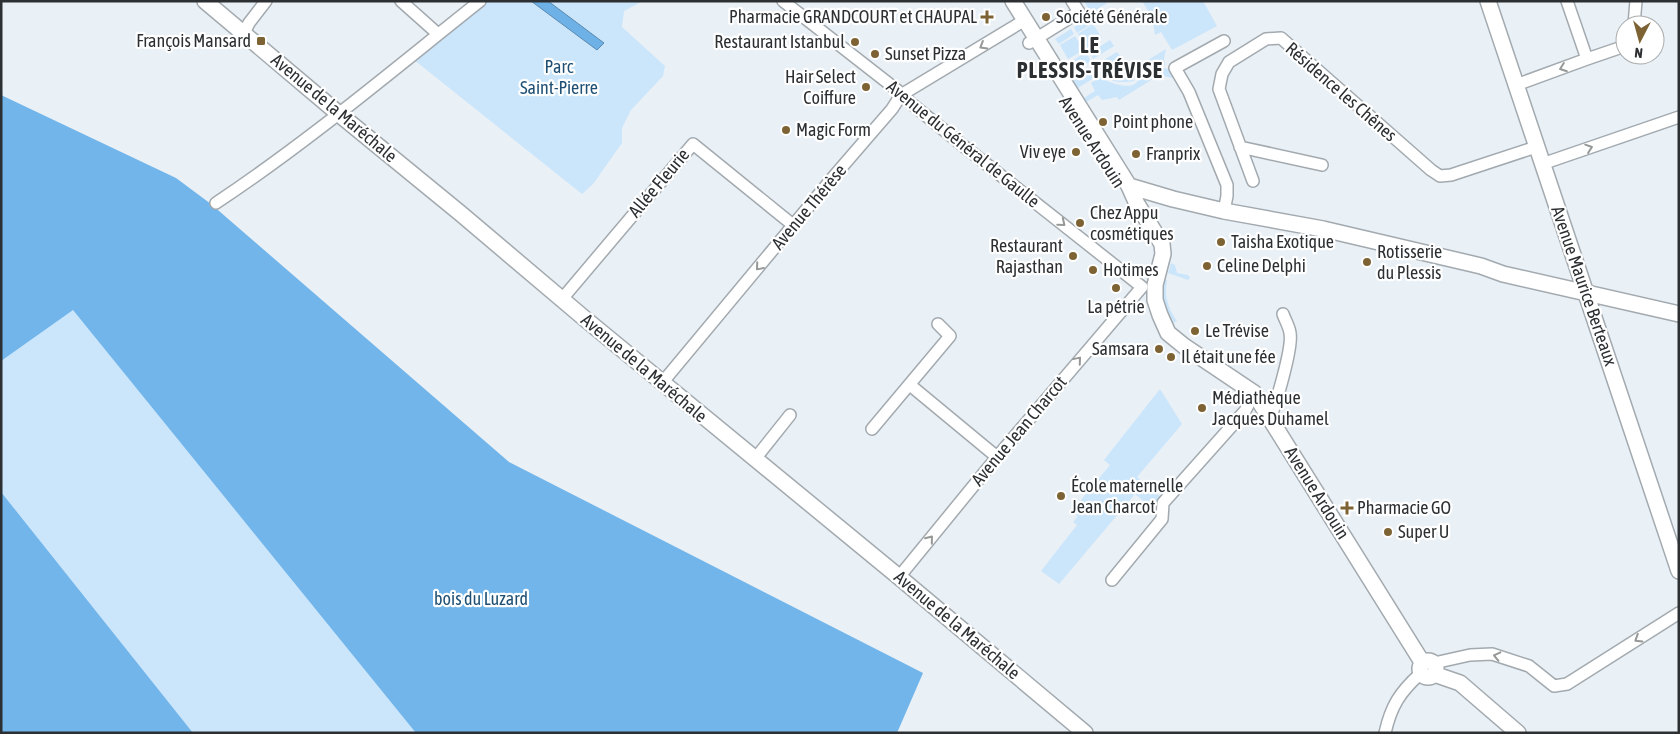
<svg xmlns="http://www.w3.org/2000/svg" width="1680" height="734" font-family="'Asap Condensed',sans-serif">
<rect width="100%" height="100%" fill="#e9f0f6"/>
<path fill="#cbe5fb" d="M 485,1 L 643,1 L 624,11 L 622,27 L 665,66 L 663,76 L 631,110 L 622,128 L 622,143 L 593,184 L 582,194 L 413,59 Z
M 1084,1 L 1106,1 L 1107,3 L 1091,13 Z
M 1142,1 L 1203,1 L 1217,26 L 1172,50 L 1161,32 L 1155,35 L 1153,23 L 1146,20 L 1145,18 L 1150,14 Z
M 1089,18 L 1093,23 L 1077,33 L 1074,27 Z
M 1093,24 L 1102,38 L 1087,48 L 1078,34 Z
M 1071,29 L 1074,34 L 1059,44 L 1055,39 Z
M 1075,36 L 1084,50 L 1068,59 L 1060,45 Z
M 1110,40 L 1114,46 L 1093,59 L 1090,53 Z
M 1166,49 L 1164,58 L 1165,65 L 1147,65 L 1135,75 L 1132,70 Z
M 1086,52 L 1091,61 L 1069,74 L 1064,66 Z
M 1117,52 L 1121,57 L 1100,70 L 1097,64 Z
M 1124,63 L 1132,76 L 1134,81 C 1123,83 1111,83 1103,75 Z
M 1094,66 L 1100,74 L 1078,88 L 1072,80 Z
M 1153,66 L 1168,69 L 1174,76 L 1173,78 L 1159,75 L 1119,100 L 1117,97 L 1102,100 L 1098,95 L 1086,102 L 1084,98 L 1095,91 L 1091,83 L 1101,77 C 1107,83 1128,89 1135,84 C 1140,80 1143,72 1147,67 Z
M 1171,263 L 1175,265 L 1177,273 L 1188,275 L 1190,278 L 1188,280 L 1168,273 Z
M 1165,277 L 1167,281 C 1164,296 1168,308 1177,321 L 1170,325 L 1158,285 Z
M 70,306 L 440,733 L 1,733 L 1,359 Z
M 1160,389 L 1182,424 L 1137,477 L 1161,497 L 1151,507 L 1135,494 L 1059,584 L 1041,571 L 1077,525 L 1073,522 L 1078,516 L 1072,511 L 1110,465 L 1104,460 Z"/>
<path fill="#72b5ea" d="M 1,95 L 176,178 L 211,204 L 509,462 L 923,673 L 897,733 L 416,733 L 73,310 L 1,361 Z
M 1,492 L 193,733 L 1,733 Z"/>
<path fill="#6eb1e6" stroke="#5a8ab0" d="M 531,1 L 548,1 L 604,43 L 597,50 Z"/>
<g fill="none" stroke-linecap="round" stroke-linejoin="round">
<g stroke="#a3aaaf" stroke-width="14">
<path id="street" d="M 401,1 L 438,34
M 783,1 L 897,90 L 913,105 L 961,144 L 1142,287 L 997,457 L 899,577
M 1567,1 L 1587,59
M 1634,25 L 1636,1
M 244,33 L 249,23 L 266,1
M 1029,43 L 1079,12 L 1072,1
M 1516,85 L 1587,59 L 1625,46
M 1240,147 L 1322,165
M 1542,164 L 1679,117
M 1253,181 L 1219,89 L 1222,74 L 1229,62 L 1266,39 L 1281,38 L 1431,170 L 1440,176 L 1451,175 L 1536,147
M 216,203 C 308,142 393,70 480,1
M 1224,211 L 1227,196 L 1227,185 L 1189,92 L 1175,68 L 1224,41
M 562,299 L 693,144 L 793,225
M 662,383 L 835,175 L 892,109 L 901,95 L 1025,20
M 910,385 L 997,457
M 1270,418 C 1276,404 1293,347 1290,333 C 1289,326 1285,320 1283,314
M 872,429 L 950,336 L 938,324
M 755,459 L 790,415
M 1112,580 L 1162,519 L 1163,503 L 1245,411 L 1254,393
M 1434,663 L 1470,655 L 1492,654 L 1529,666 L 1554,686 L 1567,684 L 1679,613
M 1385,733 C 1391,706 1400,692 1420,674"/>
</g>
<g stroke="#a3aaaf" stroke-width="18">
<path id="secondary" d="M 205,1 L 339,114 L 460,213 L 584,318 L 899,577 L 1085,733
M 1013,1 L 1129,186 L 1137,204 L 1162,244 L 1163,254 L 1155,285 L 1155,300 L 1160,315 L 1168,333 L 1184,346 L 1254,393 L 1422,662
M 1488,1 L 1679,571
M 1129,186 L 1173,199 L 1224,211 L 1323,229 L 1481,266 L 1503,274 L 1679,314
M1420 669a8 8 0 1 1 16 0a8 8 0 1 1-16 0Z
M 1434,674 L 1460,683 L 1518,733"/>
</g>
<use href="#street" stroke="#fff" stroke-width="11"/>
<use href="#secondary" stroke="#fff" stroke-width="15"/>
</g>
<defs><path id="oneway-chevron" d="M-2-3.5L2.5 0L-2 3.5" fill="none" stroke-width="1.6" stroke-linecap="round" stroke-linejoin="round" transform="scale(1.25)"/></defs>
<g stroke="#969898">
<use href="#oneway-chevron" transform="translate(983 46) rotate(149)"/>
<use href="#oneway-chevron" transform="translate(1563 68) rotate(160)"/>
<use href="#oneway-chevron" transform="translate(1589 148) rotate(-19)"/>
<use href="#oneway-chevron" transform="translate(1062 223) rotate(39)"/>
<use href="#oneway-chevron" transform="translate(759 267) rotate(130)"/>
<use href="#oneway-chevron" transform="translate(1078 360) rotate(-50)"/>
<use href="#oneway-chevron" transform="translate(930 539) rotate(-51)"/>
<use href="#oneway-chevron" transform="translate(1638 639) rotate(148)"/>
<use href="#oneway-chevron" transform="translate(1497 656) rotate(-167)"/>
</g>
<g fill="#7d6334" stroke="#fff" stroke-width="2">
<path d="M984.5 9.5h5v5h5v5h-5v5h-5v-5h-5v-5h5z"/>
<circle cx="1046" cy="17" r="5"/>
<rect x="256" y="36" width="10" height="10" rx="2.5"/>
<circle cx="855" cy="42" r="5"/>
<circle cx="875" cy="54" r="5"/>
<circle cx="866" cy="87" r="5"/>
<circle cx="1103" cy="122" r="5"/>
<circle cx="786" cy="130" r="5"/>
<circle cx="1076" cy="152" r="5"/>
<circle cx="1136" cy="154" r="5"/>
<circle cx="1080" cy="223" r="5"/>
<circle cx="1221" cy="242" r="5"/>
<circle cx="1073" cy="256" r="5"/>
<circle cx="1367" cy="262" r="5"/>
<circle cx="1207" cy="266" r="5"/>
<circle cx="1093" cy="270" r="5"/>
<circle cx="1116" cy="288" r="5"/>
<circle cx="1195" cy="331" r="5"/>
<circle cx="1159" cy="349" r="5"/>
<circle cx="1171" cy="357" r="5"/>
<circle cx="1202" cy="408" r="5"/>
<circle cx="1061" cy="496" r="5"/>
<path d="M1344.5 500.5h5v5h5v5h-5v5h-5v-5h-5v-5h5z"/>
<circle cx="1388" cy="532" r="5"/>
</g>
<g text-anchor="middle" stroke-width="4.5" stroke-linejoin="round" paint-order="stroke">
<g font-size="18" fill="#2d3032" stroke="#fff" text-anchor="start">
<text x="977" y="23" text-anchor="end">Pharmacie GRANDCOURT et CHAUPAL</text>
<text x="1056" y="23">Société Générale</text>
<text x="251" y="47" text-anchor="end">François Mansard</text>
<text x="845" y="48" text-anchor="end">Restaurant Istanbul</text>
<text x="885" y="60">Sunset Pizza</text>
<text x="856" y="83" text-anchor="end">Hair Select<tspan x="856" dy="21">Coiffure</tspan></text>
<text x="1113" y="128">Point phone</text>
<text x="796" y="136">Magic Form</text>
<text x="1066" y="158" text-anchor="end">Viv eye</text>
<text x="1146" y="160">Franprix</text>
<text x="1090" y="219">Chez Appu<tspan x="1090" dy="21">cosmétiques</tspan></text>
<text x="1231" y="248">Taisha Exotique</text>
<text x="1063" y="252" text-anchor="end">Restaurant<tspan x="1063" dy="21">Rajasthan</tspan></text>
<text x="1377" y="258">Rotisserie<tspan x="1377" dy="21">du Plessis</tspan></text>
<text x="1217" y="272">Celine Delphi</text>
<text x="1103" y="276">Hotimes</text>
<text x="1116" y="313" text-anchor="middle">La pétrie</text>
<text x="1205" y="337">Le Trévise</text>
<text x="1149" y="355" text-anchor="end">Samsara</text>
<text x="1181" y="363">Il était une fée</text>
<text x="1212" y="404">Médiathèque<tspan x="1212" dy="21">Jacques Duhamel</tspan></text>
<text x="1071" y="492">École maternelle<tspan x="1071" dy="21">Jean Charcot</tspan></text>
<text x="1357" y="514">Pharmacie GO</text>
<text x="1398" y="538">Super U</text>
</g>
<g font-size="18" fill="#1f5074" stroke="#fff">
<text x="559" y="73">Parc<tspan x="559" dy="21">Saint-Pierre</tspan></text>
<text x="481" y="605">bois du Luzard</text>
</g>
<g font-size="18" fill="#2d3032" stroke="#fff">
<text transform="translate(1341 92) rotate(41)" y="6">Résidence les Chênes</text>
<text transform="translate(334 108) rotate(40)" y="6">Avenue de la Maréchale</text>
<text transform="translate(1092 142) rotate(57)" y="6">Avenue Ardouin</text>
<text transform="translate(963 144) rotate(39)" y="6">Avenue du Général de Gaulle</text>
<text transform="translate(659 183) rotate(-50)" y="6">Allée Fleurie</text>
<text transform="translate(809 207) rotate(-50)" y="6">Avenue Thérèse</text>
<text transform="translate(1584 286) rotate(71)" y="6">Avenue Maurice Berteaux</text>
<text transform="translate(644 368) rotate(40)" y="6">Avenue de la Maréchale</text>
<text transform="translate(1019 431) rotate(-50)" y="6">Avenue Jean Charcot</text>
<text transform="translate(1317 493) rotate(58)" y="6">Avenue Ardouin</text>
<text transform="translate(957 625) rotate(40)" y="6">Avenue de la Maréchale</text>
</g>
<g font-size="22" font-weight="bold" letter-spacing="1" fill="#2d3032" stroke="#fff">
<text x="1090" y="53">LE<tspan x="1090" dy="25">PLESSIS-TRÉVISE</tspan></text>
</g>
</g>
<rect width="1680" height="734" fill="none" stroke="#2d3032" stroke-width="5"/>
<g transform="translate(1640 40) rotate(186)"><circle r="24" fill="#ffffff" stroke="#abacad"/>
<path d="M0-4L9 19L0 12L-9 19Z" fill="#7d6334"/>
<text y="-8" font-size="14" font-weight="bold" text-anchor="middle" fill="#2d3032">N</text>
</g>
</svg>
